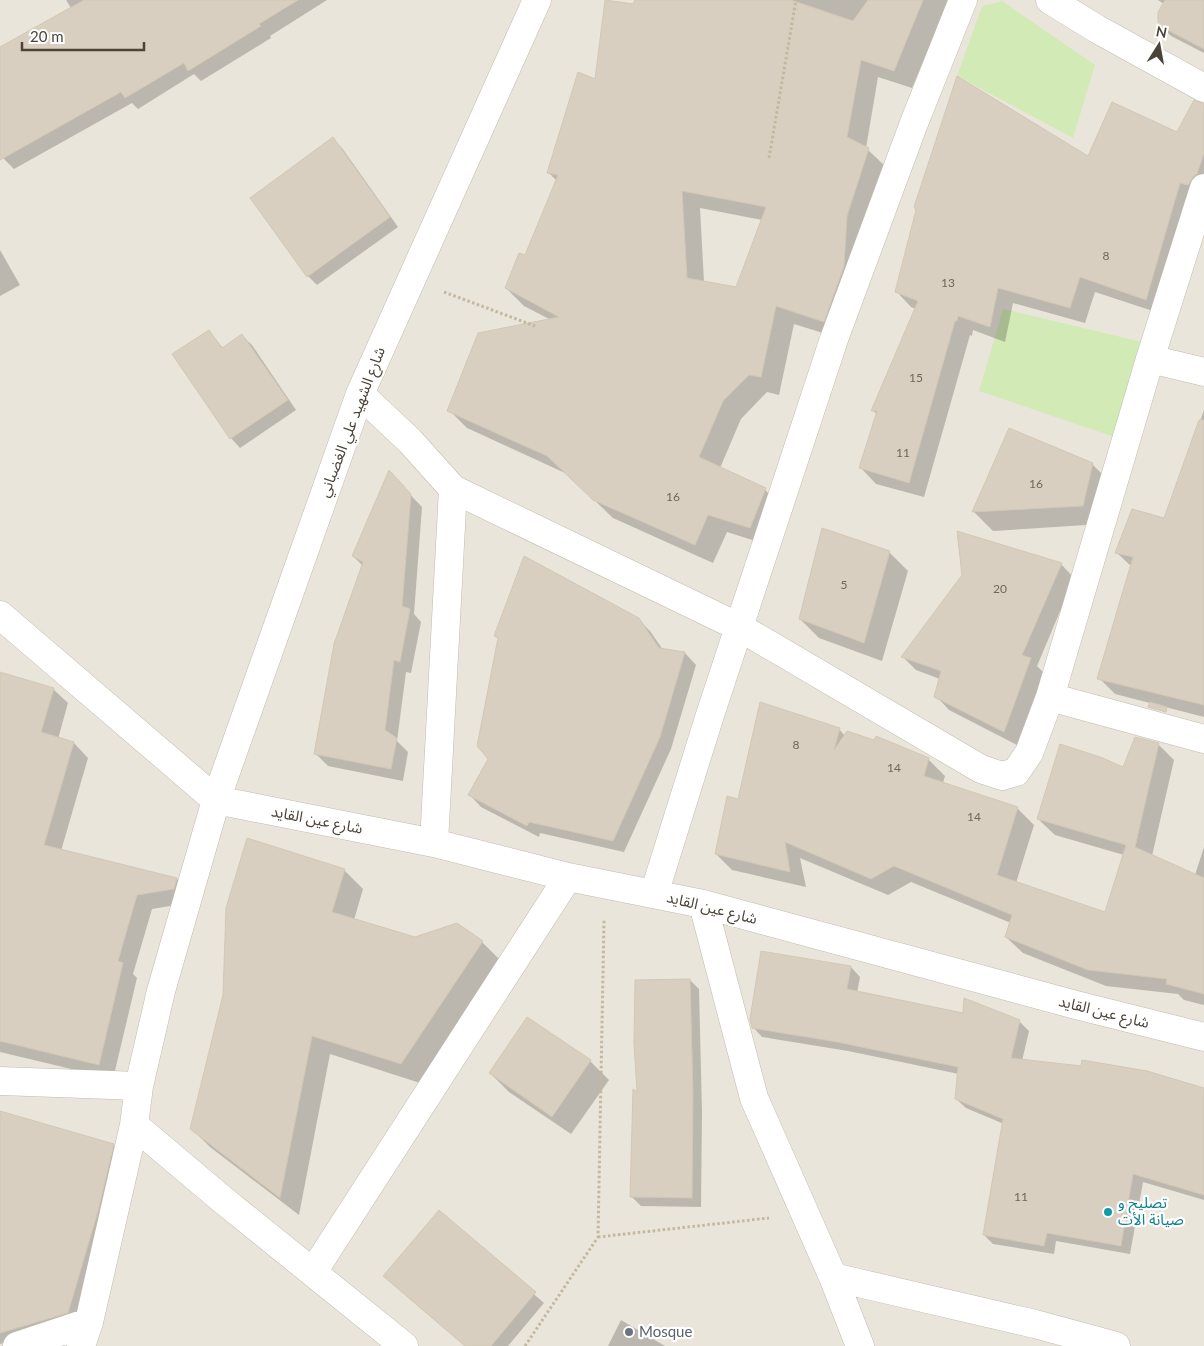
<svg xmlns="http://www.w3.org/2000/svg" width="1204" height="1346" font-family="Lato,'Noto Sans Arabic',sans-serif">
<rect width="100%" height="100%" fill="#f6f3ec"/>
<path fill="#eae5da" d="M 0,0 L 1204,0 L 1204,1346 L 0,1346 Z"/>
<path fill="#d2eab5" d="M 1002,1 L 1095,65 L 1073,138 L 957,76 L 982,6 Z
M 1003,309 L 1142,342 L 1117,438 L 979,391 Z"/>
<path fill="#0003" fill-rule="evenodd" d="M 66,0 L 327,0 L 270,36 L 271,38 L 201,81 L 194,74 L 138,109 L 132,103 L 14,169 L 3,158 L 0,152 L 0,48 L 71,8 Z
M 636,0 L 949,0 L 912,88 L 878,77 L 866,148 L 886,167 L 842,339 L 794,324 L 779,395 L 767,392 L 741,419 L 720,468 L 765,490 L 783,508 L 768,545 L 727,532 L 713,563 L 613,518 L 567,474 L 467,428 L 449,410 L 551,320 L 524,306 L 506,288 L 526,257 L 557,181 L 548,172 L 596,81 ZM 700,208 L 762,220 L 737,288 L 704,282 Z
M 1158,0 L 1204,0 L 1204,53 L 1171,36 L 1160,25 L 1164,4 Z
M 1204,122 L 1204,200 L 1162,314 L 1095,292 L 1085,323 L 1013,303 L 1005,342 L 973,330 L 972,336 L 970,335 L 924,497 L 876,484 L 861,468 L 877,415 L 873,410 L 916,309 L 911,307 L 896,291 L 1088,158 L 1178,134 Z
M 333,139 L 342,148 L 398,227 L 317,285 L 308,276 Z
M 0,250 L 20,285 L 0,296 Z
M 208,331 L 223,348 L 242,336 L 252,345 L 296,410 L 240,448 L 231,438 Z
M 1204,410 L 1204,717 L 1115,694 L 1099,678 L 1132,567 L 1117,553 L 1165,519 Z
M 1010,429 L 1092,464 L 1111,483 L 1102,524 L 993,531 L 974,512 Z
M 400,484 L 422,507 L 414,614 L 421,622 L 411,673 L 406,672 L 397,741 L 408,752 L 403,781 L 328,766 L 316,754 L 363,566 L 353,556 Z
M 889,552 L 908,571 L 882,661 L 819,638 L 800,619 Z
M 1061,564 L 1074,578 L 1037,666 L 1044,673 L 1017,745 L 949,710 L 936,696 L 940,679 L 916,670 L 903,657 Z
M 638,619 L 650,631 L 663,650 L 685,653 L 696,665 L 671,749 L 624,852 L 540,833 L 539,837 L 481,807 L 470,795 L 490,759 L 499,639 L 496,636 Z
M 0,673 L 53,689 L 68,703 L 58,739 L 74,743 L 88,758 L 61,851 L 177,879 L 191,893 L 188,903 L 152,909 L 133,974 L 137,978 L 113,1079 L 0,1052 Z
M 839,729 L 845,736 L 928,759 L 945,776 L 943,783 L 1017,808 L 1034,825 L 1016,883 L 1106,914 L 1124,855 L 1055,835 L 1038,819 L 1123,769 L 1158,744 L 1174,760 L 1152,856 L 1195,875 L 1204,847 L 1204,1005 L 1184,1000 L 1178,994 L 1106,986 L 1023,953 L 1006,937 L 1011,923 L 911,882 L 888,895 L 800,858 L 806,887 L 732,870 L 716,854 L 739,800 Z
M 344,870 L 363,889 L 354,920 L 415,939 L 456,924 L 482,942 L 501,961 L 420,1083 L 330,1054 L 299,1215 L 210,1147 L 191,1128 L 225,995 Z
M 851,967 L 860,977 L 857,993 L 964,1015 L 1019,1021 L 1029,1031 L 1022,1061 L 1204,1089 L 1204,1200 L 1143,1182 L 1130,1254 L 1056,1241 L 1054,1254 L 993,1244 L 984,1235 L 1004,1124 L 966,1108 L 956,1099 L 959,1074 L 848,1051 L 762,1037 L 753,1027 Z
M 690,980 L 699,989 L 702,1112 L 701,1207 L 641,1206 L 632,1197 L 639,1095 Z
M 527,1019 L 590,1061 L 609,1080 L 571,1134 L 509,1092 L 490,1073 Z
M 0,1112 L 113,1145 L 122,1155 L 77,1322 L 0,1344 Z
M 439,1212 L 544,1303 L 508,1346 L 465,1346 L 384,1276 Z
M 621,1320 L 665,1346 L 608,1346 Z"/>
<path fill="#d8cfc1" stroke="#d3c7b4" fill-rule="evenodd" d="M 84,0 L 298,0 L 259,24 L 261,26 L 188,71 L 184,63 L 125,98 L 121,92 L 0,160 L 0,47 Z
M 605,0 L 633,4 L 635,0 L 791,0 L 853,21 L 868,0 L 923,0 L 894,71 L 861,60 L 847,137 L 869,148 L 847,216 L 844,266 L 824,322 L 776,306 L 761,377 L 749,375 L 723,401 L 699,457 L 766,488 L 750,528 L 708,515 L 695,545 L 593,500 L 547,456 L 447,411 L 478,333 L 559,317 L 505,288 L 519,253 L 525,255 L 558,175 L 547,173 L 578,72 L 595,79 ZM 682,191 L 766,207 L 736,287 L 687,278 Z
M 1165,0 L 1204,0 L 1204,49 L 1158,25 L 1158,12 Z
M 957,76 L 1088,156 L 1112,102 L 1177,132 L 1194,100 L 1204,104 L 1204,153 L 1197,174 L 1193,177 L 1188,185 L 1180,183 L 1146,300 L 1080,277 L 1070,308 L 998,288 L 990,327 L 958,316 L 957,321 L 955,321 L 909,483 L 859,468 L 877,411 L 871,411 L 918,301 L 895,292 L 916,210 L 914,207 Z
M 333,137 L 390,217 L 307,277 L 250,198 Z
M 209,330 L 222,348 L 242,334 L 288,400 L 230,439 L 172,354 Z
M 1199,420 L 1204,420 L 1204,705 L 1097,679 L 1133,557 L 1115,553 L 1132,509 L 1164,518 Z
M 1009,428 L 1093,463 L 1083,506 L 972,512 Z
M 389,470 L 411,494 L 402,606 L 410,609 L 400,662 L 394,660 L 385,730 L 397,738 L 391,769 L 314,754 L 334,644 L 363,562 L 352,556 Z
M 822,528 L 890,551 L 864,643 L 799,619 Z
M 957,531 L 1062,563 L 1022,655 L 1031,658 L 1004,732 L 934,697 L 941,671 L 901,657 L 962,575 Z
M 524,556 L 639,618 L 659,648 L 685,652 L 660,737 L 613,841 L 529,822 L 527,826 L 468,795 L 488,759 L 477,746 L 498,638 L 494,636 Z
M 0,672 L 54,688 L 41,732 L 74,742 L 44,845 L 177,878 L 174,889 L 137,895 L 118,961 L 123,963 L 99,1065 L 0,1041 Z
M 760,702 L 840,728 L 834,750 L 847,731 L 874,740 L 876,736 L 929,758 L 924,776 L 1018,807 L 997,875 L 1105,912 L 1126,845 L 1037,819 L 1060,744 L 1103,758 L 1123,767 L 1135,737 L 1159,743 L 1135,847 L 1204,878 L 1204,994 L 1166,984 L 1167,979 L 1088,970 L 1005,937 L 1012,915 L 894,866 L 871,879 L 785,842 L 790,872 L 715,854 L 727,796 L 738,799 Z
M 1150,702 L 1167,707 L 1166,712 L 1148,707 Z
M 247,838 L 345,869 L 332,912 L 415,937 L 457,923 L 483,941 L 401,1064 L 312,1036 L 280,1198 L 190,1129 L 223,995 L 226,908 Z
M 761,951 L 851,966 L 847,989 L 963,1013 L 964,998 L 1020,1020 L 1011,1058 L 1081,1066 L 1082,1060 L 1147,1071 L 1204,1088 L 1204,1195 L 1133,1174 L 1121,1246 L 1047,1233 L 1044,1246 L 983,1235 L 1003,1119 L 955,1099 L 958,1067 L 837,1042 L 752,1028 L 750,1019 Z
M 690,979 L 693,1094 L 692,1198 L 630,1197 L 633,1089 L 637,1092 L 634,1043 L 635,980 Z
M 527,1017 L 591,1060 L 552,1117 L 489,1073 Z
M 0,1111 L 114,1144 L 98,1211 L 68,1313 L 0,1333 Z
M 439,1210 L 536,1292 L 491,1346 L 465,1346 L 383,1276 Z"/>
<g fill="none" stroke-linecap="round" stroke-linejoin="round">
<g stroke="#c2bbae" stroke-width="29">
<path id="street" d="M 1050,0 L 1097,29 L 1204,88
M 1150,359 L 1204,372
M 360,394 L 410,441 L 453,489 L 434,843
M 453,489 L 739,627 L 981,769 L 1002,776 L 1016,772 L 1029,753 L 1050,697 L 1150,359 L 1204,188
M 0,615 L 216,800 L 434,843 L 568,877 L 703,904 L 1076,1005 L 1204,1037
M 1050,697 L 1204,739
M 654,894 L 710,715 L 834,339 L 914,123 L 963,0
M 703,904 L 754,1098 L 833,1277 L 860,1346
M 0,1081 L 139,1086
M 134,1125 L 223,1200 L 404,1346
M 313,1272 L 568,877
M 833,1277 L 1035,1324 L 1116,1346
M 17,1346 L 89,1322
M 81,1346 L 89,1322 L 134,1125 L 139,1086 L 161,991 L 216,800 L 360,394 L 537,0"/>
</g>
<path stroke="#c4b79f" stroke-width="3" stroke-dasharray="2.5 2.5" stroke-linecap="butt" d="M 769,158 L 796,0
M 444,292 L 535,326
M 598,1237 L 769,1218
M 525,1346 L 598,1237 L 604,920"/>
<use href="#street" stroke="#fff" stroke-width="28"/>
</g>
<circle fill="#0f9aa8" stroke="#fff" stroke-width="2" cx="1108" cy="1212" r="5"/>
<circle fill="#6b7280" stroke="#fff" stroke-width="2" cx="629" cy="1332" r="5"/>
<g text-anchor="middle" stroke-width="4.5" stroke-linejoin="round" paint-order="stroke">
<g font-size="12" fill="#6e675b">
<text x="1106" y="260">8</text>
<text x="948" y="287">13</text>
<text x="916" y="382">15</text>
<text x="903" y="457">11</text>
<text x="1036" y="488">16</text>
<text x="673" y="501">16</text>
<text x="844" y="589">5</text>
<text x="1000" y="593">20</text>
<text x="796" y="749">8</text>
<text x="894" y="772">14</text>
<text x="974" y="821">14</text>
<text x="1021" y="1201">11</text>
</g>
<g font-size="15" fill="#4b4439" stroke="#fff">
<text transform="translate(352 422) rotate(-69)" y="5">شارع الشهيد علي الغضباني</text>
<text transform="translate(317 820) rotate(11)" y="5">شارع عين القايد</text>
<text transform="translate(712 908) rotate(14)" y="5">شارع عين القايد</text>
<text transform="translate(1104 1012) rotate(14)" y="5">شارع عين القايد</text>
</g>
<g font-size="15" fill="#0d838f" stroke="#fff" text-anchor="start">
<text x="1118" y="1208">تصليح و<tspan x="1118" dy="17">صيانة الأت</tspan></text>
</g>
<g font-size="15" fill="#5b616d" stroke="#fff" text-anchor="start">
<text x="639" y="1337">Mosque</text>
</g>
</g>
<g transform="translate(1159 45) rotate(11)" stroke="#ffffff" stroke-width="4" paint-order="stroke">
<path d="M0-4L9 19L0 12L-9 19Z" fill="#4b4439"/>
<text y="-8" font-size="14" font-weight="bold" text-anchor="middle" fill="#4b4439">N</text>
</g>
<path d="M22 42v8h122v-8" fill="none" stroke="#4b4439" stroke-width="2.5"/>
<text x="30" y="42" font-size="15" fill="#4b4439" stroke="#ffffff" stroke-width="4" paint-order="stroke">20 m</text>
</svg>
